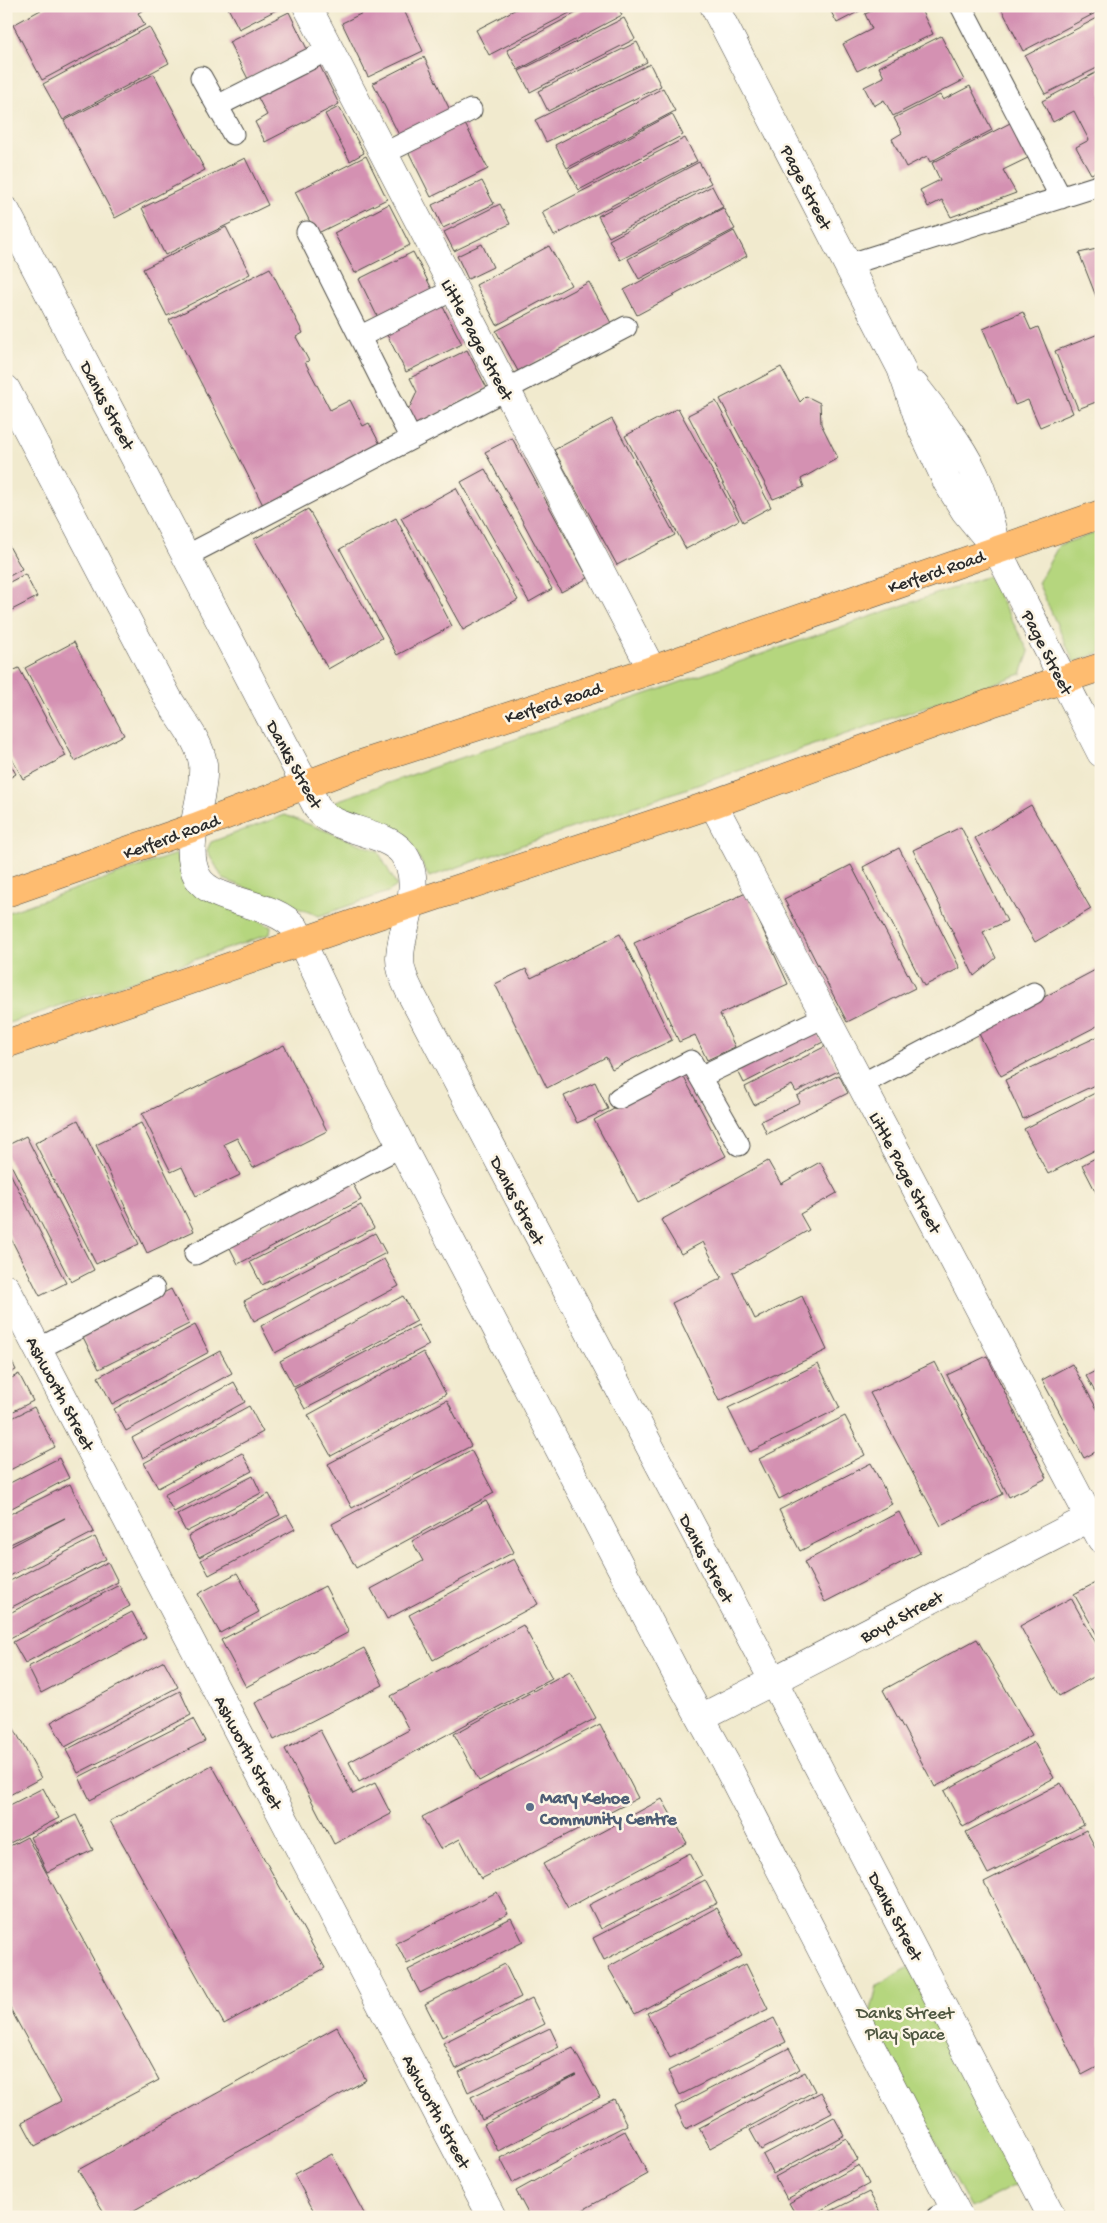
<svg xmlns="http://www.w3.org/2000/svg" width="1107" height="2223" font-family="'Gochi Hand',sans-serif">
<rect width="100%" height="100%" fill="#fcf5e5"/>
<filter id="ink" filterUnits="userSpaceOnUse"><feTurbulence type="fractalNoise" baseFrequency=".02" numOctaves="2"/><feDisplacementMap in="SourceGraphic" scale="10" xChannelSelector="R" yChannelSelector="G"/><feConvolveMatrix kernelMatrix="1 2 1 2 8 2 1 2 1" color-interpolation-filters="sRGB"/></filter>
<filter id="wash" filterUnits="userSpaceOnUse"><feTurbulence type="fractalNoise" baseFrequency=".0096" numOctaves="4" result="noise"/><feDisplacementMap in="SourceGraphic" scale="20" xChannelSelector="R" yChannelSelector="G"/><feGaussianBlur stdDeviation="1.12" result="paint"/><feColorMatrix in="noise" values="0 0 0 0 0 0 0 0 0 0 0 0 0 0 0 0 0 1.4 0 .05"/><feComposite in="paint" operator="in"/></filter>
<g filter="url(#wash)">
<rect width="100%" height="100%" fill="#f1eace"/>
<path fill="#b5d67e" stroke="#708054" d="M 1101,531 L 1101,652 L 1074,662 L 1038,583 L 1059,545 Z
M 988,576 L 1029,652 L 1021,674 L 429,877 L 416,852 L 394,830 L 334,805 L 336,801 Z
M 285,815 L 378,851 L 397,886 L 388,892 L 319,916 L 223,879 L 207,850 L 211,842 Z
M 176,854 L 186,881 L 271,927 L 270,934 L 6,1024 L 6,913 Z
M 909,1967 L 1021,2182 L 971,2208 L 869,2018 L 877,1986 Z"/>
<g id="blocks">
<path fill="#d491b2" d="M 48,6 L 150,6 L 138,13 L 145,25 L 42,80 L 13,25 Z
M 227,6 L 284,6 L 239,29 Z
M 377,6 L 402,6 L 423,51 L 368,77 L 342,23 Z
M 522,6 L 583,6 L 489,55 L 476,30 Z
M 589,6 L 617,6 L 622,15 L 518,70 L 507,50 Z
M 828,6 L 869,6 L 837,23 Z
M 882,6 L 919,6 L 933,34 L 857,71 L 843,44 L 872,29 L 865,14 Z
M 1005,6 L 1099,6 L 1101,10 L 1023,51 L 1001,8 Z
M 289,12 L 308,51 L 248,79 L 229,42 Z
M 1101,16 L 1101,66 L 1045,94 L 1025,56 Z
M 624,18 L 635,39 L 530,92 L 519,71 Z
M 149,27 L 169,63 L 63,120 L 43,84 Z
M 941,36 L 964,80 L 893,116 L 884,100 L 874,106 L 864,87 L 884,77 L 879,67 Z
M 637,42 L 647,62 L 548,111 L 538,91 Z
M 424,57 L 450,110 L 399,135 L 373,83 Z
M 318,62 L 339,104 L 265,142 L 255,122 L 267,115 L 256,94 Z
M 650,64 L 661,86 L 546,142 L 535,120 Z
M 1101,70 L 1101,170 L 1091,174 L 1076,147 L 1089,140 L 1074,111 L 1053,122 L 1042,101 Z
M 154,74 L 205,170 L 115,218 L 64,121 Z
M 970,86 L 992,130 L 930,162 L 927,156 L 906,167 L 892,139 L 902,133 L 894,118 L 940,95 L 943,100 Z
M 663,88 L 675,111 L 567,168 L 555,145 Z
M 339,107 L 364,153 L 350,161 L 325,114 Z
M 672,114 L 683,135 L 579,190 L 568,170 Z
M 463,120 L 488,169 L 431,197 L 407,149 Z
M 1016,120 L 1034,155 L 1003,170 L 1016,193 L 951,217 L 942,200 L 928,207 L 920,190 L 940,180 L 932,163 Z
M 685,138 L 697,161 L 554,236 L 542,212 Z
M 366,156 L 387,199 L 316,234 L 295,192 Z
M 245,158 L 268,205 L 165,255 L 142,208 Z
M 699,162 L 711,183 L 609,237 L 598,216 Z
M 482,181 L 494,204 L 443,228 L 432,205 Z
M 712,186 L 723,207 L 620,260 L 609,240 Z
M 389,204 L 410,245 L 355,273 L 334,233 Z
M 500,204 L 510,224 L 454,251 L 444,232 Z
M 723,208 L 735,229 L 639,279 L 628,259 Z
M 226,227 L 250,274 L 167,316 L 143,269 Z
M 734,231 L 747,256 L 637,315 L 624,290 Z
M 482,244 L 493,267 L 468,279 L 457,256 Z
M 549,246 L 571,285 L 497,325 L 476,285 Z
M 1101,248 L 1101,309 L 1079,253 Z
M 413,252 L 434,293 L 379,320 L 359,279 Z
M 270,268 L 303,333 L 296,337 L 309,361 L 305,362 L 330,410 L 350,400 L 363,426 L 369,423 L 382,448 L 264,507 L 169,320 Z
M 589,282 L 611,323 L 518,371 L 496,331 Z
M 441,303 L 462,344 L 406,372 L 385,331 Z
M 1023,312 L 1031,330 L 1038,327 L 1073,413 L 1040,427 L 1028,400 L 1015,405 L 983,329 Z
M 1101,333 L 1101,400 L 1078,409 L 1055,351 Z
M 467,350 L 487,388 L 414,426 L 407,413 L 417,392 L 410,378 Z
M 781,367 L 800,402 L 806,396 L 820,403 L 821,424 L 838,458 L 801,479 L 804,487 L 773,499 L 720,399 Z
M 716,401 L 771,507 L 743,522 L 688,415 Z
M 678,408 L 739,520 L 686,549 L 625,436 Z
M 612,419 L 675,535 L 617,565 L 554,450 Z
M 512,438 L 588,578 L 561,592 L 485,452 Z
M 485,469 L 552,589 L 529,602 L 461,482 Z
M 456,488 L 518,600 L 463,630 L 401,518 Z
M 308,509 L 382,638 L 328,669 L 254,539 Z
M 396,518 L 452,626 L 397,655 L 340,549 Z
M 9,546 L 22,569 L 6,578 L 6,548 Z
M 25,574 L 37,597 L 6,613 L 6,584 Z
M 74,642 L 124,735 L 75,761 L 25,668 Z
M 19,668 L 66,756 L 23,779 L 6,748 L 6,674 Z
M 6,757 L 16,774 L 6,780 Z
M 1031,805 L 1091,909 L 1035,942 L 975,838 Z
M 961,827 L 1007,921 L 983,932 L 996,958 L 974,976 L 913,850 Z
M 899,848 L 960,968 L 924,986 L 863,867 Z
M 851,865 L 915,988 L 847,1022 L 784,899 Z
M 746,893 L 788,984 L 720,1014 L 735,1047 L 707,1060 L 695,1035 L 679,1042 L 634,943 Z
M 620,934 L 672,1040 L 612,1069 L 606,1057 L 547,1088 L 495,984 L 526,969 L 531,978 Z
M 1101,967 L 1101,1024 L 1001,1076 L 978,1032 Z
M 812,1023 L 823,1042 L 744,1083 L 738,1071 L 773,1053 Z
M 1101,1035 L 1101,1082 L 1023,1119 L 1005,1080 Z
M 284,1045 L 327,1131 L 253,1168 L 237,1138 L 224,1144 L 240,1175 L 196,1196 L 182,1167 L 171,1172 L 142,1114 Z
M 826,1046 L 838,1071 L 796,1092 L 792,1085 L 754,1105 L 745,1087 Z
M 681,1072 L 726,1156 L 638,1203 L 594,1120 Z
M 839,1075 L 848,1093 L 767,1134 L 761,1121 L 800,1102 L 797,1096 Z
M 595,1082 L 608,1109 L 577,1123 L 564,1096 Z
M 1101,1090 L 1101,1147 L 1048,1174 L 1024,1129 Z
M 78,1120 L 139,1244 L 96,1264 L 35,1143 Z
M 141,1123 L 194,1231 L 147,1253 L 96,1145 Z
M 26,1136 L 94,1270 L 71,1282 L 6,1155 L 6,1146 Z
M 1101,1155 L 1101,1202 L 1082,1165 Z
M 768,1161 L 781,1184 L 820,1162 L 837,1193 L 800,1214 L 809,1230 L 733,1273 L 755,1319 L 802,1296 L 827,1350 L 719,1401 L 672,1303 L 722,1278 L 703,1242 L 681,1254 L 661,1220 Z
M 6,1165 L 66,1283 L 40,1296 L 6,1229 Z
M 351,1180 L 361,1200 L 238,1264 L 228,1244 Z
M 361,1205 L 374,1228 L 262,1285 L 250,1262 Z
M 375,1233 L 386,1253 L 254,1321 L 244,1301 Z
M 384,1259 L 399,1286 L 275,1353 L 261,1326 Z
M 171,1289 L 189,1324 L 99,1369 L 82,1335 Z
M 403,1296 L 417,1321 L 294,1387 L 280,1361 Z
M 195,1325 L 209,1352 L 112,1404 L 98,1377 Z
M 418,1325 L 429,1345 L 305,1409 L 294,1389 Z
M 6,1350 L 16,1370 L 6,1375 Z
M 220,1351 L 232,1373 L 126,1431 L 114,1409 Z
M 423,1352 L 446,1394 L 331,1456 L 308,1415 Z
M 987,1356 L 1047,1478 L 1009,1497 L 947,1375 Z
M 935,1362 L 1003,1494 L 941,1526 L 870,1393 Z
M 818,1364 L 840,1408 L 750,1452 L 728,1408 Z
M 1072,1364 L 1101,1416 L 1101,1449 L 1084,1458 L 1042,1380 Z
M 1101,1368 L 1101,1402 L 1086,1376 Z
M 19,1374 L 33,1401 L 6,1415 L 6,1381 Z
M 234,1382 L 245,1402 L 143,1458 L 132,1438 Z
M 447,1400 L 471,1446 L 352,1508 L 328,1464 Z
M 249,1406 L 263,1432 L 158,1488 L 144,1463 Z
M 34,1407 L 55,1447 L 6,1472 L 6,1421 Z
M 845,1416 L 865,1455 L 779,1499 L 759,1459 Z
M 471,1450 L 494,1493 L 356,1568 L 332,1524 Z
M 242,1453 L 252,1471 L 174,1512 L 164,1495 Z
M 59,1458 L 69,1478 L 6,1511 L 6,1485 Z
M 871,1463 L 892,1504 L 800,1551 L 779,1510 Z
M 253,1476 L 261,1493 L 186,1532 L 177,1515 Z
M 70,1484 L 94,1532 L 6,1578 L 6,1549 L 65,1518 L 6,1546 L 6,1516 Z
M 269,1494 L 280,1515 L 199,1557 L 188,1536 Z
M 486,1501 L 514,1552 L 387,1619 L 371,1589 L 423,1561 L 412,1541 Z
M 899,1512 L 920,1553 L 825,1602 L 804,1562 Z
M 287,1515 L 295,1529 L 209,1575 L 201,1560 Z
M 95,1537 L 106,1559 L 6,1610 L 6,1583 Z
M 514,1559 L 538,1604 L 433,1660 L 409,1615 Z
M 108,1562 L 118,1582 L 10,1638 L 6,1630 L 6,1615 Z
M 237,1573 L 259,1612 L 220,1633 L 198,1594 Z
M 1101,1580 L 1101,1642 L 1074,1594 Z
M 119,1585 L 130,1606 L 25,1663 L 13,1642 Z
M 325,1586 L 349,1632 L 246,1687 L 221,1640 Z
M 1071,1598 L 1101,1652 L 1101,1673 L 1059,1696 L 1020,1626 Z
M 132,1612 L 146,1638 L 41,1693 L 28,1667 Z
M 523,1625 L 552,1678 L 359,1782 L 349,1762 L 409,1730 L 391,1696 Z
M 977,1639 L 1032,1735 L 935,1787 L 883,1690 Z
M 364,1648 L 383,1685 L 274,1740 L 255,1703 Z
M 164,1661 L 178,1687 L 65,1747 L 51,1722 Z
M 570,1671 L 596,1718 L 479,1781 L 454,1734 Z
M 180,1691 L 191,1715 L 78,1773 L 66,1750 Z
M 6,1714 L 41,1778 L 6,1797 Z
M 193,1719 L 205,1741 L 90,1800 L 79,1777 Z
M 600,1724 L 638,1798 L 481,1879 L 460,1839 L 440,1849 L 422,1817 Z
M 320,1730 L 353,1794 L 375,1783 L 391,1814 L 334,1844 L 285,1749 Z
M 1034,1742 L 1054,1778 L 963,1827 L 944,1791 Z
M 212,1765 L 325,1968 L 224,2024 L 110,1821 Z
M 1061,1783 L 1084,1825 L 988,1874 L 966,1832 Z
M 43,1788 L 59,1818 L 6,1845 L 6,1807 Z
M 662,1799 L 687,1843 L 568,1908 L 543,1864 Z
M 76,1815 L 93,1850 L 47,1872 L 30,1837 Z
M 1086,1830 L 1101,1858 L 1101,2065 L 1082,2075 L 984,1882 Z
M 27,1837 L 159,2080 L 35,2146 L 22,2122 L 61,2101 L 6,2001 L 6,1848 Z
M 690,1853 L 702,1876 L 601,1929 L 589,1905 Z
M 705,1880 L 717,1903 L 604,1960 L 593,1938 Z
M 497,1892 L 508,1914 L 407,1964 L 396,1943 Z
M 716,1908 L 742,1956 L 635,2014 L 608,1967 Z
M 511,1918 L 523,1942 L 420,1993 L 408,1970 Z
M 505,1964 L 521,1997 L 442,2037 L 425,2004 Z
M 746,1964 L 768,2009 L 670,2058 L 647,2013 Z
M 532,1998 L 545,2024 L 456,2069 L 443,2043 Z
M 774,2018 L 786,2042 L 680,2095 L 668,2071 Z
M 337,2027 L 366,2080 L 122,2217 L 107,2217 L 78,2170 Z
M 550,2028 L 559,2047 L 468,2092 L 459,2072 Z
M 573,2048 L 600,2097 L 498,2151 L 484,2125 L 576,2075 L 482,2120 L 471,2097 Z
M 789,2048 L 800,2069 L 686,2129 L 675,2107 Z
M 805,2072 L 815,2091 L 710,2148 L 699,2128 Z
M 821,2092 L 832,2113 L 761,2150 L 750,2130 Z
M 614,2099 L 627,2125 L 513,2183 L 500,2158 Z
M 834,2117 L 844,2135 L 773,2174 L 763,2155 Z
M 625,2131 L 648,2174 L 570,2217 L 530,2217 L 516,2191 Z
M 846,2138 L 858,2160 L 787,2199 L 775,2177 Z
M 332,2154 L 366,2217 L 317,2217 L 294,2174 Z
M 859,2165 L 869,2184 L 808,2217 L 797,2217 L 789,2203 Z
M 869,2192 L 880,2212 L 871,2217 L 819,2217 Z"/>
</g>
</g>
<g filter="url(#ink)">
<use href="#blocks" fill-opacity="0" stroke="#494843" stroke-width="1"/>
<g fill="none" stroke-linecap="round" stroke-linejoin="round">
<g stroke="#494843" stroke-width="23">
<path id="lane" d="M 961,6 L 1061,198
M 201,77 L 233,134
M 217,106 L 330,49
M 383,154 L 471,110
M 307,232 L 411,439
M 847,265 L 1101,185
M 361,336 L 453,290
M 186,556 L 626,327
M 700,1077 L 739,1145
M 860,1085 L 1034,993
M 619,1098 L 691,1061 L 700,1077 L 824,1017
M 195,1254 L 402,1146
M 38,1349 L 154,1289
M 937,2217 L 954,2208"/>
</g>
<g stroke="#494843" stroke-width="29">
<path id="street" d="M 307,6 L 652,670
M 714,6 L 901,368 L 922,429 L 947,482 L 965,511 L 997,550 L 1101,753
M 6,211 L 318,809 C 334,831 385,831 402,852 C 427,884 400,925 400,959 C 400,971 405,982 410,992 L 773,1680 L 1052,2217
M 915,386 C 936,413 959,442 974,473 C 985,495 990,520 995,544
M 6,389 L 169,700 C 181,720 200,741 203,764 C 206,799 180,847 198,878 C 214,904 273,901 295,928 L 366,1078 L 679,1679 L 725,1762 L 959,2217
M 713,804 L 1101,1539
M 6,1288 L 492,2217
M 701,1718 L 1101,1512"/>
</g>
<g stroke="#494843" stroke-width="29">
<path id="primary" d="M 6,893 L 195,827 L 358,765 L 646,672 L 1101,514
M 6,1044 L 376,916 L 713,804 L 991,703 L 1101,667"/>
</g>
<use href="#lane" stroke="#fff" stroke-width="21"/>
<use href="#street" stroke="#fff" stroke-width="28"/>
<use href="#primary" stroke="#febc70" stroke-width="28"/>
</g>
</g>
<circle fill="#5c6f8a" stroke="#fcf5e5" stroke-width="2" cx="530" cy="1807" r="5"/>
<g text-anchor="middle" stroke-width="5" stroke-linejoin="round" paint-order="stroke">
<g font-size="18" fill="#2b2b2b" stroke="#fcf5e5">
<text transform="translate(807 187) rotate(63)" y="6">Page Street</text>
<text transform="translate(478 339) rotate(62)" y="6">Little Page Street</text>
<text transform="translate(108 405) rotate(62)" y="6">Danks Street</text>
<text transform="translate(936 571) rotate(-19)" y="6">Kerferd Road</text>
<text transform="translate(1048 652) rotate(63)" y="6">Page Street</text>
<text transform="translate(553 702) rotate(-18)" y="6">Kerferd Road</text>
<text transform="translate(295 764) rotate(61)" y="6">Danks Street</text>
<text transform="translate(171 836) rotate(-20)" y="6">Kerferd Road</text>
<text transform="translate(906 1172) rotate(62)" y="6">Little Page Street</text>
<text transform="translate(518 1200) rotate(62)" y="6">Danks Street</text>
<text transform="translate(61 1393) rotate(62)" y="6">Ashworth Street</text>
<text transform="translate(707 1558) rotate(62)" y="6">Danks Street</text>
<text transform="translate(901 1616) rotate(-28)" y="6">Boyd Street</text>
<text transform="translate(249 1752) rotate(62)" y="6">Ashworth Street</text>
<text transform="translate(896 1916) rotate(62)" y="6">Danks Street</text>
<text transform="translate(437 2111) rotate(62)" y="6">Ashworth Street</text>
</g>
<g font-size="18" font-weight="bold" fill="#4e5e75" stroke="#fcf5e5" text-anchor="start">
<text x="540" y="1803">Mary Kehoe<tspan x="540" dy="21">Community Centre</tspan></text>
</g>
<g font-size="18" fill="#4e5640" stroke="#fcf5e5">
<text x="905" y="2018">Danks Street<tspan x="905" dy="21">Play Space</tspan></text>
</g>
</g>
<rect width="1107" height="2223" fill="none" stroke="#fcf5e5" stroke-width="25"/>
</svg>
